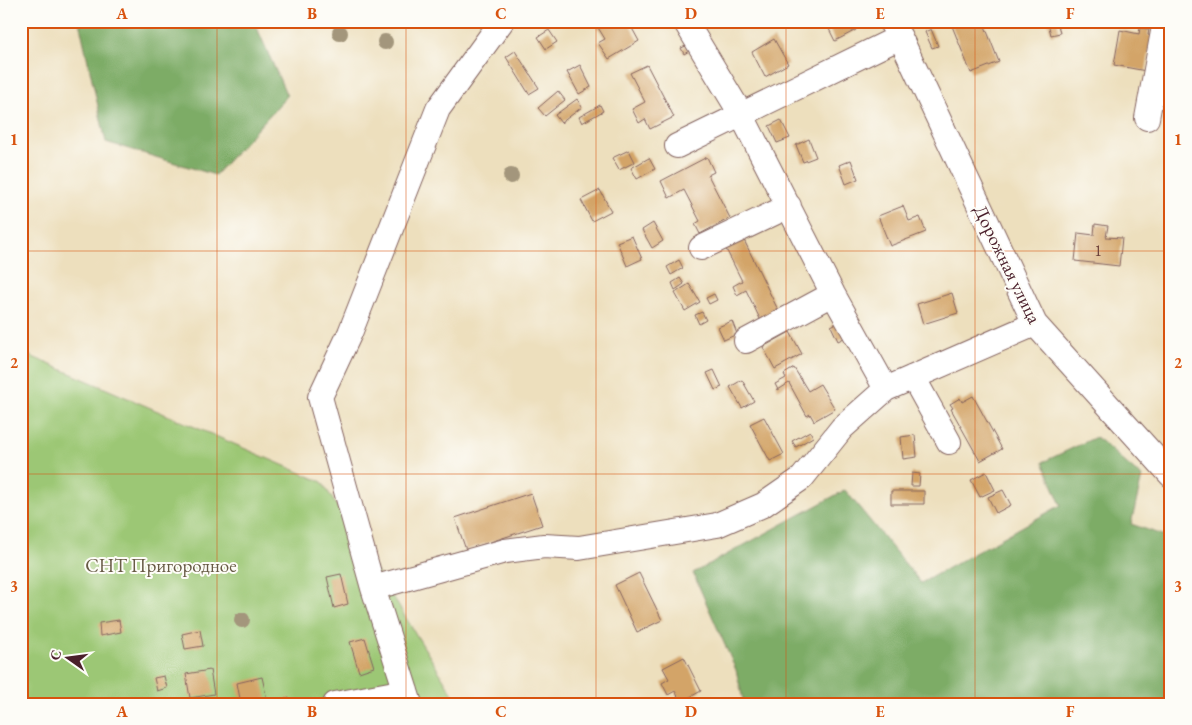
<svg xmlns="http://www.w3.org/2000/svg" width="1192" height="725" font-family="'EB Garamond',serif">
<rect width="100%" height="100%" fill="#fdfcf7"/>
<filter id="ink" filterUnits="userSpaceOnUse"><feTurbulence type="fractalNoise" baseFrequency=".02" numOctaves="2"/><feDisplacementMap in="SourceGraphic" scale="10" xChannelSelector="R" yChannelSelector="G"/><feConvolveMatrix kernelMatrix="1 2 1 2 8 2 1 2 1" color-interpolation-filters="sRGB"/></filter>
<filter id="wash" filterUnits="userSpaceOnUse"><feTurbulence type="fractalNoise" baseFrequency=".0096" numOctaves="4" result="noise"/><feDisplacementMap in="SourceGraphic" scale="20" xChannelSelector="R" yChannelSelector="G"/><feGaussianBlur stdDeviation="1.12" result="paint"/><feColorMatrix in="noise" values="0 0 0 0 0 0 0 0 0 0 0 0 0 0 0 0 0 1.4 0 .05"/><feComposite in="paint" operator="in"/></filter>
<g filter="url(#wash)">
<rect width="100%" height="100%" fill="#eddfbd"/>
<path fill="#9cc774" stroke="#737350" d="M 21,352 L 322,482 L 459,704 L 21,704 Z"/>
<path fill="#7dac66" stroke="#646648" d="M 79,21 L 254,21 L 287,96 L 215,175 L 106,142 Z
M 1096,437 L 1142,477 L 1131,524 L 1171,538 L 1171,704 L 744,704 L 736,670 L 693,573 L 845,490 L 921,583 L 1061,505 L 1043,462 Z"/>
<g id="blocks">
<path fill="#d3a468" d="M 594,21 L 628,21 L 639,41 L 609,59 L 598,43 L 605,39 Z
M 696,21 L 711,21 L 712,23 L 701,30 Z
M 825,21 L 852,21 L 856,30 L 835,41 Z
M 983,21 L 999,62 L 971,73 L 952,26 L 962,21 Z
M 1057,21 L 1060,33 L 1051,35 L 1048,23 Z
M 1140,28 L 1149,29 L 1148,35 L 1152,36 L 1146,71 L 1114,65 L 1120,30 L 1139,34 Z
M 931,29 L 938,46 L 932,48 L 925,32 Z
M 549,30 L 557,42 L 546,49 L 538,37 Z
M 774,39 L 788,64 L 765,77 L 752,52 Z
M 686,46 L 689,51 L 684,54 L 681,48 Z
M 515,51 L 539,88 L 529,94 L 506,57 Z
M 580,65 L 591,87 L 579,94 L 567,72 Z
M 647,65 L 674,117 L 650,129 L 645,119 L 639,123 L 632,109 L 645,102 L 630,73 Z
M 558,91 L 565,100 L 545,116 L 538,108 Z
M 577,99 L 582,107 L 561,123 L 555,115 Z
M 600,105 L 603,111 L 582,123 L 579,117 Z
M 781,120 L 790,138 L 777,143 L 769,126 Z
M 809,139 L 816,157 L 803,162 L 796,145 Z
M 629,150 L 635,162 L 619,170 L 612,158 Z
M 707,157 L 714,172 L 708,175 L 730,218 L 700,234 L 695,224 L 700,221 L 684,190 L 669,198 L 661,181 Z
M 649,158 L 655,169 L 637,179 L 631,168 Z
M 851,160 L 858,179 L 846,184 L 839,165 Z
M 600,190 L 611,211 L 592,221 L 581,200 Z
M 903,206 L 909,221 L 920,217 L 926,232 L 890,246 L 878,216 Z
M 653,223 L 663,241 L 652,248 L 642,230 Z
M 1095,224 L 1108,226 L 1106,237 L 1122,238 L 1119,266 L 1075,261 L 1078,233 L 1094,235 Z
M 632,236 L 642,259 L 627,266 L 617,242 Z
M 743,238 L 779,312 L 761,321 L 746,290 L 737,295 L 733,286 L 742,281 L 725,247 Z
M 679,260 L 683,268 L 671,275 L 667,267 Z
M 680,278 L 684,284 L 675,290 L 672,283 Z
M 689,284 L 700,302 L 685,311 L 675,293 Z
M 952,293 L 958,313 L 923,324 L 917,304 Z
M 714,294 L 717,300 L 709,304 L 706,298 Z
M 702,312 L 706,320 L 699,324 L 695,315 Z
M 732,321 L 737,334 L 724,340 L 718,327 Z
M 841,321 L 848,336 L 838,341 L 831,326 Z
M 790,332 L 802,354 L 775,369 L 763,347 Z
M 794,368 L 808,391 L 820,384 L 835,409 L 814,421 L 810,414 L 807,416 L 789,383 L 778,390 L 775,384 L 786,378 L 784,374 Z
M 714,370 L 722,387 L 715,390 L 707,373 Z
M 742,380 L 754,401 L 742,408 L 730,387 Z
M 973,396 L 1002,449 L 980,461 L 951,409 L 953,408 L 950,404 L 960,398 L 962,402 Z
M 764,417 L 784,454 L 770,461 L 750,424 Z
M 810,431 L 813,437 L 796,447 L 792,441 Z
M 915,435 L 917,457 L 903,459 L 901,437 Z
M 986,472 L 995,490 L 980,497 L 971,480 Z
M 912,473 L 920,474 L 919,486 L 911,486 Z
M 1003,490 L 1011,505 L 996,513 L 988,497 Z
M 891,491 L 924,491 L 924,504 L 891,504 Z
M 531,493 L 542,525 L 466,550 L 455,518 Z
M 639,573 L 662,620 L 637,632 L 615,585 Z
M 341,574 L 348,604 L 334,608 L 327,577 Z
M 119,620 L 121,632 L 100,636 L 99,623 Z
M 200,630 L 203,646 L 185,649 L 182,634 Z
M 365,638 L 374,667 L 359,672 L 350,642 Z
M 684,657 L 701,691 L 681,702 L 675,691 L 668,695 L 662,683 L 669,679 L 663,668 Z
M 210,670 L 214,694 L 190,698 L 186,674 Z
M 164,676 L 167,688 L 157,691 L 154,678 Z
M 262,677 L 268,704 L 241,704 L 237,683 Z
M 289,698 L 290,704 L 279,704 L 278,701 Z"/>
</g>
</g>
<g filter="url(#ink)">
<use href="#blocks" fill-opacity="0" stroke="#83625e" stroke-width="1"/>
<g fill="none" stroke-linecap="round" stroke-linejoin="round">
<g stroke="#83625e" stroke-width="26">
<path id="minor" d="M 685,21 L 741,114 L 833,294 L 886,389
M 890,21 L 900,37 L 1035,324 L 1171,475
M 1147,118 L 1165,21
M 677,146 L 900,37
M 701,248 L 789,206
M 746,341 L 833,294
M 913,377 L 949,442
M 373,588 L 505,551 L 544,546 L 579,548 L 717,525 L 763,505 L 802,478 L 842,428 L 886,389 L 1035,324
M 335,704 L 406,691
M 410,704 L 373,588 L 320,397 L 350,333 L 438,109 L 502,21"/>
</g>
<use href="#minor" stroke="#fff" stroke-width="24"/>
</g>
<g fill="#a3967b">
<circle cx="340" cy="33" r="8"/>
<circle cx="385" cy="42" r="8"/>
<circle cx="511" cy="176" r="8"/>
<circle cx="242" cy="620" r="8"/>
</g>
</g>
<path fill="none" stroke="#d8530f" stroke-width="1" stroke-opacity="0.55" d="M 217,21 L 217,704M 406,21 L 406,704M 596,21 L 596,704M 786,21 L 786,704M 975,21 L 975,704M 21,251 L 1171,251M 21,474 L 1171,474"/>
<g text-anchor="middle" stroke-width="4" stroke-linejoin="round" paint-order="stroke">
<g font-size="16" fill="#6c403a">
<text x="1098" y="256">1</text>
</g>
<g font-size="19" fill="#4a1f2b" stroke="#fdfcf7">
<text transform="translate(1008 264) rotate(64)" y="7">Дорожная улица</text>
</g>
<g font-size="19" fill="#675a45" stroke="#fdfcf7">
<text x="161" y="572">СНТ Пригородное</text>
</g>
</g>
<rect width="1192" height="725" fill="none" stroke="#fdfcf7" stroke-width="55"/>
<g transform="translate(68 658) rotate(284)" stroke="#fdfcf7" stroke-width="4" paint-order="stroke">
<path d="M0-4L9 19L0 12L-9 19Z" fill="#4a1f2b"/>
<text y="-8" font-size="14" font-weight="bold" text-anchor="middle" fill="#4a1f2b">С</text>
</g>
<rect x="28" y="28" width="1136" height="670" fill="none" stroke="#d8530f" stroke-width="2"/>
<g font-size="16" text-anchor="middle" font-weight="bold" fill="#d8530f">
<text x="122" y="19">A</text>
<text x="312" y="19">B</text>
<text x="501" y="19">C</text>
<text x="691" y="19">D</text>
<text x="880" y="19">E</text>
<text x="1070" y="19">F</text>
<text x="14" y="145">1</text>
<text x="1178" y="145">1</text>
<text x="14" y="368">2</text>
<text x="1178" y="368">2</text>
<text x="14" y="592">3</text>
<text x="1178" y="592">3</text>
<text x="122" y="717">A</text>
<text x="312" y="717">B</text>
<text x="501" y="717">C</text>
<text x="691" y="717">D</text>
<text x="880" y="717">E</text>
<text x="1070" y="717">F</text>
</g>
</svg>
